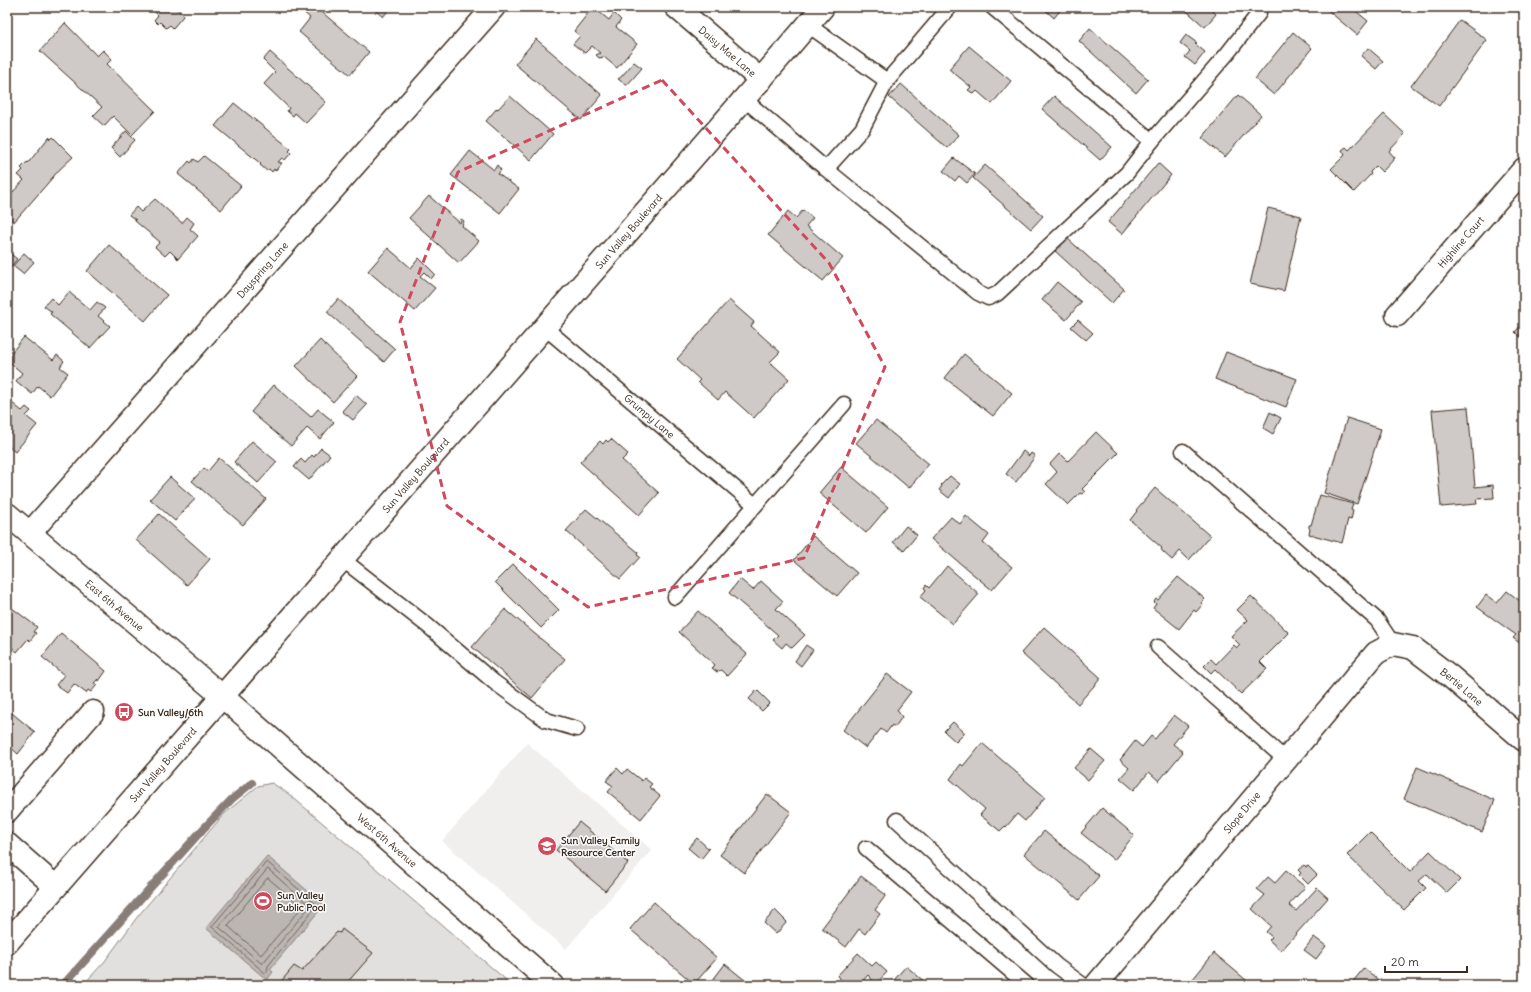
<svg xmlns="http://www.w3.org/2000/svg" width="1531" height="992" font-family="Delius,sans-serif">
<rect width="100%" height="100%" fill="#fff"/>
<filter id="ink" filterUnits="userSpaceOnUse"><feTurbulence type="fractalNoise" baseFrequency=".025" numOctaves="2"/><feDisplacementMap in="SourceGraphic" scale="8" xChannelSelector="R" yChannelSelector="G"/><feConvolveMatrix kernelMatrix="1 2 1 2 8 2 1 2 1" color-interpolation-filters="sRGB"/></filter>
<g filter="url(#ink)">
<path fill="#f1efee" d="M 527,743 L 652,850 L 566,949 L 442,841 Z"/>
<path fill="#e2e0de" stroke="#8e857e" d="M 272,783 L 290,795 L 512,985 L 83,985 L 105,961 L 138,916 L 224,814 L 258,786 Z"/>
<path fill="#bcb6b3" stroke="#887e77" d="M 267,856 L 324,905 L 270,969 L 273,972 L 267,980 L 206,928 Z"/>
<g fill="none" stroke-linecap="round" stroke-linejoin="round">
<path stroke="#6f625a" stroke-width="1" d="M 267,862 L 317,905 L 268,966 L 267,972 L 265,973 L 212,927 Z
M 268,869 L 310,906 L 262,964 L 219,927 Z
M 268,878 L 302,907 L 261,955 L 228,926 Z"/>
<path stroke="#887e77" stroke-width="8" d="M 63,985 L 203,829 L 232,799 L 252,783"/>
</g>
<path fill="#cfcac7" stroke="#3b2a1e" d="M 149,7 L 175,7 L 184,15 L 173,28 L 170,25 L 166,28 L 160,22 L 158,24 L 154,20 L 158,15 Z
M 301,7 L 312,7 L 315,10 L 317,8 L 369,52 L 350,75 L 299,32 L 310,18 L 300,9 Z
M 371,7 L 391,7 L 383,17 Z
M 593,7 L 609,20 L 614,13 L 621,20 L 616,27 L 637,44 L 617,68 L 604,57 L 599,58 L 596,55 L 600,53 L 592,46 L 585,53 L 573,44 L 580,36 L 574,31 Z
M 1042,7 L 1063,7 L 1054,18 Z
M 1182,7 L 1209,7 L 1216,14 L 1205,27 Z
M 1324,7 L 1351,7 L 1368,21 L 1357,35 Z
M 1460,20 L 1487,40 L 1439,106 L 1411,86 Z
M 65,23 L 97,56 L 103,50 L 112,59 L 107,64 L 155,111 L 132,135 L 113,116 L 104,126 L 93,116 L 102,107 L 40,51 Z
M 1090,28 L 1148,79 L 1136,93 L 1079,41 Z
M 1293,32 L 1312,48 L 1274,95 L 1255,79 Z
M 1186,35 L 1197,43 L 1195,44 L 1205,52 L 1195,65 L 1185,57 L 1190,51 L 1180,43 Z
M 536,39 L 602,95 L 581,120 L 515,64 Z
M 969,46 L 1011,81 L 992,104 L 977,91 L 974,94 L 968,90 L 971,87 L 949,69 Z
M 1368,48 L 1383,61 L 1376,69 L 1361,56 Z
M 270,52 L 326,102 L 306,123 L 295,113 L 293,116 L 287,111 L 289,108 L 264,84 L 275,72 L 263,60 Z
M 634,62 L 642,68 L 628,84 L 626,85 L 618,79 L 621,77 Z
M 901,84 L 959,135 L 947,148 L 889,97 Z
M 1238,95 L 1261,115 L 1225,157 L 1202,138 Z
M 510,96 L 553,134 L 531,160 L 486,121 L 497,108 L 498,109 Z
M 1054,96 L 1112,147 L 1100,160 L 1042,109 Z
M 234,103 L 291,149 L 289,151 L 291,153 L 285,160 L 282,158 L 278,162 L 282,163 L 275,171 L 274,169 L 272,172 L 269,169 L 267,171 L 260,165 L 261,164 L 215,126 Z
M 1384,114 L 1405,134 L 1389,151 L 1395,158 L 1382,172 L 1376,166 L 1370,172 L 1371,174 L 1354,192 L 1331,169 L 1345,155 L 1342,150 L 1346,147 L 1349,150 Z
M 126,131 L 135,140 L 120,157 L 111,148 Z
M 49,137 L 51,139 L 53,137 L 73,157 L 60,169 L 14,222 L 7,215 L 7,212 L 10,209 L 7,206 L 7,193 L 10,190 L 13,192 L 24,180 L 18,175 L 23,170 L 21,168 L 27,162 L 28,163 Z
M 470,151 L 494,170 L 497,165 L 501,170 L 498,174 L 519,189 L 500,213 L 451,175 Z
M 204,156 L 241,186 L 221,210 L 178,174 L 189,161 L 191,163 L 194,159 L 198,162 Z
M 954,158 L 975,174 L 967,183 L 959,176 L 955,181 L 943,171 Z
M 1158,163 L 1171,175 L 1122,234 L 1108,222 Z
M 985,165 L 1043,216 L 1031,229 L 973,178 Z
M 429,196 L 460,223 L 461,219 L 464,221 L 462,226 L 479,241 L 459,263 L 409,218 Z
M 155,199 L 182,223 L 187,217 L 194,223 L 190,229 L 198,236 L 178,259 L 170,251 L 165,256 L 155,247 L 160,242 L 135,221 L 136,220 L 129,215 L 136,207 L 141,212 Z
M 1268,208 L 1301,216 L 1284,291 L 1250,284 Z
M 803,210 L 813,218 L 806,226 L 843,258 L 823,281 L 768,235 L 788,211 L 796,218 Z
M 1067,238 L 1124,289 L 1112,303 L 1055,251 Z
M 109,245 L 167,295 L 145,321 L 87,271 Z
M 388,248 L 411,268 L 419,258 L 435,274 L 431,279 L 424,272 L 420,276 L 435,288 L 415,311 L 368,271 Z
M 7,251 L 17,259 L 7,272 Z
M 24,253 L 34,262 L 23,274 L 13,266 Z
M 1057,282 L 1081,302 L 1066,320 L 1042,300 Z
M 69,292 L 90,310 L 97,302 L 105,308 L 98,316 L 110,326 L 90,348 L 50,314 L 52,312 L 44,306 L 51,298 L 58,305 Z
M 338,299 L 395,349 L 384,362 L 327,312 Z
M 729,300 L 754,322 L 751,326 L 780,352 L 770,362 L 789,379 L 754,418 L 725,392 L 718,400 L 698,382 L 700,380 L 677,359 Z
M 1078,320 L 1093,333 L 1086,340 L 1071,327 Z
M 1524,322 L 1524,340 L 1515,332 Z
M 24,337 L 53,360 L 57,355 L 64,361 L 60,367 L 68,373 L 50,396 L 38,386 L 32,394 L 16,381 L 22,373 L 7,360 L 7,358 Z
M 320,340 L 357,376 L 333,402 L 296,366 Z
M 1226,352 L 1297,379 L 1286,407 L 1215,379 Z
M 964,354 L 1012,393 L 993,416 L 945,378 Z
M 274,385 L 311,417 L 318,409 L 334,422 L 320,439 L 307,428 L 291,446 L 251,412 Z
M 356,395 L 367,405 L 353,420 L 342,411 Z
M 7,399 L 22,411 L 26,407 L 31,411 L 26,416 L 37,425 L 15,452 L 7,445 Z
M 1468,407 L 1475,487 L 1493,485 L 1494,498 L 1476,499 L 1477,504 L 1441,507 L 1432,410 Z
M 1270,412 L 1281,418 L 1273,434 L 1263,428 Z
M 1347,418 L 1381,429 L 1357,504 L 1324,493 Z
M 876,420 L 929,464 L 909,488 L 856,443 Z
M 1096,432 L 1118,453 L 1082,489 L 1085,492 L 1082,494 L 1080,493 L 1068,505 L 1046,484 L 1057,472 L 1050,464 L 1060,453 L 1068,461 Z
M 611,439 L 628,454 L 622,460 L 659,493 L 639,515 L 580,462 L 600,441 L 603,444 L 606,440 L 608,442 Z
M 252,441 L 277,462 L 258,483 L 234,462 Z
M 321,448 L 330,455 L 309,480 L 294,467 L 301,459 L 305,463 L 312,455 L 314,457 Z
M 1023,451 L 1029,456 L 1031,453 L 1034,455 L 1034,458 L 1016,482 L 1006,474 Z
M 219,458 L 266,499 L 243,525 L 192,481 L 204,468 L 208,471 Z
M 841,467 L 888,507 L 866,533 L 819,493 Z
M 950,476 L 960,484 L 949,498 L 939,490 L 942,486 L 941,485 Z
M 170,477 L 195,499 L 175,521 L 150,499 Z
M 1155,488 L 1210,536 L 1189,560 L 1180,551 L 1172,560 L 1163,552 L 1161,549 L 1162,548 L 1130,520 L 1137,511 L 1136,510 Z
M 1320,495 L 1353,504 L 1351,510 L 1353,511 L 1351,520 L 1348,519 L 1342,543 L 1309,534 L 1310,529 L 1309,528 L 1309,525 L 1311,525 Z
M 586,509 L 638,552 L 637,555 L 640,557 L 620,579 L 566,531 Z
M 159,514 L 210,559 L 187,585 L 136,540 Z
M 966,516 L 989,535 L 983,543 L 1012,567 L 992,590 L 931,539 L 951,517 L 960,524 Z
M 906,526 L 917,535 L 904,551 L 893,542 Z
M 813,536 L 857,573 L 837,596 L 794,560 Z
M 513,564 L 559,610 L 541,628 L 495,582 Z
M 947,566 L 979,594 L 953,624 L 920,597 L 926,590 L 924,588 L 926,585 L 929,588 Z
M 1178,577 L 1205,599 L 1201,603 L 1203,604 L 1196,612 L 1194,610 L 1179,629 L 1153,608 L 1156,604 L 1154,602 L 1156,599 L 1158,600 Z
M 740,579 L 753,590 L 761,581 L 783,601 L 776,609 L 805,635 L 792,648 L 786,643 L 782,648 L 773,640 L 778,635 L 729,593 Z
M 1507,591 L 1524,604 L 1524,641 L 1521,644 L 1513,638 L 1516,635 L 1477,607 L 1486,595 L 1497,603 Z
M 1251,596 L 1289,633 L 1260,662 L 1267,669 L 1241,694 L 1215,669 L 1211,673 L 1204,666 L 1211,659 L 1216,664 L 1234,645 L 1237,648 L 1240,645 L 1231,636 L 1248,620 L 1237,610 Z
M 7,604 L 37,627 L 33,632 L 36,633 L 30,641 L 28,639 L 17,652 L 7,643 Z
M 505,609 L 565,659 L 532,698 L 472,647 Z
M 698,611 L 747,654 L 727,676 L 721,670 L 717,672 L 712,668 L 715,665 L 679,632 Z
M 1044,627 L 1101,678 L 1078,704 L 1021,653 Z
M 61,633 L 106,671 L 99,681 L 98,679 L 94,683 L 97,685 L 91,692 L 88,690 L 86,693 L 74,684 L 67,693 L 56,685 L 64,675 L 42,657 Z
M 806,645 L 813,650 L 801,666 L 795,661 Z
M 887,674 L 911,692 L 897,710 L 902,717 L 895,727 L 892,725 L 886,733 L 881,729 L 866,748 L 843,730 Z
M 757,690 L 770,703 L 762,711 L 749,699 Z
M 7,709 L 35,732 L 18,754 L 9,746 L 7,748 Z
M 1174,715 L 1188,726 L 1173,744 L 1183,752 L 1159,781 L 1149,772 L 1134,790 L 1120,778 L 1129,768 L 1120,760 L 1135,741 L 1142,747 L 1151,736 L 1155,739 Z
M 953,722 L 965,733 L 956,742 L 944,731 Z
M 982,743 L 1045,797 L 1025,821 L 1017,814 L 1006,827 L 1005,826 L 1000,831 L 980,815 L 985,809 L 950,779 L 961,764 L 963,766 Z
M 1091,749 L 1105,761 L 1088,780 L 1074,768 Z
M 1417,767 L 1495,800 L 1482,832 L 1404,799 Z
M 617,768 L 623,774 L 627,769 L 642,781 L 644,778 L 652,784 L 649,787 L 660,796 L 641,819 L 608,792 L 613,786 L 606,781 Z
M 767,794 L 791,812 L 744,873 L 720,855 Z
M 1102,808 L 1134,835 L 1114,860 L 1081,833 Z
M 579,822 L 628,863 L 605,891 L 556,850 Z
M 1044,831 L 1099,876 L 1079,900 L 1024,854 Z
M 1370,832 L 1410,872 L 1430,851 L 1460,880 L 1447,893 L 1427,874 L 1419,881 L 1426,888 L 1404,910 L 1347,855 Z
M 697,838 L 709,849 L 701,859 L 688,848 Z
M 1304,865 L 1306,867 L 1308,866 L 1317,875 L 1308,884 L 1299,875 L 1301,873 L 1298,870 Z
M 1286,871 L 1305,887 L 1289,905 L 1296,911 L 1317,888 L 1328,898 L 1281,951 L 1269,940 L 1272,937 L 1266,932 L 1271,926 L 1252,909 L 1265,895 L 1257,889 L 1268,877 L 1275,883 Z
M 861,876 L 886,895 L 875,910 L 880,914 L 865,934 L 859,929 L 846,947 L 822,928 Z
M 654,902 L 717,958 L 694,984 L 630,929 Z
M 775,910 L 787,922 L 776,934 L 764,923 Z
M 342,929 L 373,953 L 345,985 L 278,985 L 294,966 L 302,971 L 337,932 L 340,933 Z
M 1314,937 L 1326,946 L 1316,959 L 1304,950 Z
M 858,953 L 872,966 L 876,962 L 887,972 L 876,984 L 868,975 L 859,985 L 847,985 L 837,976 Z
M 1214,953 L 1246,980 L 1242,985 L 1188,985 Z
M 725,964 L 751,985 L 709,985 Z
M 906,966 L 926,983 L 924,985 L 890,985 Z
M 1364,968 L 1383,984 L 1382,985 L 1350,985 Z"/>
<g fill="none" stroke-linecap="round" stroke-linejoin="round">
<g stroke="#3b2a1e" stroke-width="17">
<g id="lane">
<path d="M 808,25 L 887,81 L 862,129 L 826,169"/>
<path d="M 887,81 L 950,7"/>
<path d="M 744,99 L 826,169 L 978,293 L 988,298 L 997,294 L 1127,173 L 1152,141 L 992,7"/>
<path d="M 1152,141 L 1227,54 L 1259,13 L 1258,7"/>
<path id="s1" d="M 544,327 L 755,505"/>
<path d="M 1183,451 L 1377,620 L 1393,644"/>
<path d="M 342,559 L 428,626 L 494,682 L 546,720 L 577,729"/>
<path d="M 675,597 L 844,404"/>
<path d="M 1158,647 L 1286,760"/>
<path d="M 897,820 L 1057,966 L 1083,985"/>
<path d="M 866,848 L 1027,985"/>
</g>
</g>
<g stroke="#3b2a1e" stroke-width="25">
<g id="street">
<path id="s2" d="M 676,7 L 761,80"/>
<path id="s3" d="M 1397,315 L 1524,169"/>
<path id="s4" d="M 7,514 L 222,696 L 553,985"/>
<path id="s5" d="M 30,533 L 494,7"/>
<path d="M 7,811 L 93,712"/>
<path d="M 7,844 L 56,887"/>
<path id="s6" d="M 1096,985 L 1376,653 L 1393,644 L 1413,648 L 1451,677 L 1524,740"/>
</g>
</g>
<g stroke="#3b2a1e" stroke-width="25">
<g id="primary">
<path id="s7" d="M 7,943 L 744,99 L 823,7"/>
</g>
</g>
<use href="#lane" stroke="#fff" stroke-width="14"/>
<use href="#street" stroke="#fff" stroke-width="22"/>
<use href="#primary" stroke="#fff" stroke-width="22"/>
</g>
</g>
<path fill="none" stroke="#d1495b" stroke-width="3" stroke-dasharray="8 5" stroke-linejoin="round" d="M 662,80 L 829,263 L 885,367 L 804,558 L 588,607 L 447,506 L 400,322 L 458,172 Z"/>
<defs>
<g id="bus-disc" transform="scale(1)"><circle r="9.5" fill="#d1495b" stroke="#fff"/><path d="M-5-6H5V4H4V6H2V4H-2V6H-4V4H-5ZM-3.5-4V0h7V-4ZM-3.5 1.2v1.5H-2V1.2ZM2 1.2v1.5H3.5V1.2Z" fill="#fff"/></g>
<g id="school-disc" transform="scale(1)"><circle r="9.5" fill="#d1495b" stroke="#fff"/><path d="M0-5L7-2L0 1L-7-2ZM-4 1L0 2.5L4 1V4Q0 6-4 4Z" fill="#fff"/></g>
<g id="stadium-disc" transform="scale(1)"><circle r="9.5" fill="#d1495b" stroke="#fff"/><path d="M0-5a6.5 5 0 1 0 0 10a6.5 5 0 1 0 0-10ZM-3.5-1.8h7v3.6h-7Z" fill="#fff"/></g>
</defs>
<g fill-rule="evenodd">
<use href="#bus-disc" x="124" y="712"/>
<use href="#school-disc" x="547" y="846"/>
<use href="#stadium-disc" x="263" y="901"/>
</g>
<g text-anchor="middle" stroke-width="3" stroke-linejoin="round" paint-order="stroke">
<g font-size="10" fill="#3b2a1e" stroke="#fff">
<text dy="4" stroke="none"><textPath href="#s2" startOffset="68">Daisy Mae Lane</textPath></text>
<text dy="4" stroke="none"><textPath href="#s7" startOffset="945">Sun Valley Boulevard</textPath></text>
<text dy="4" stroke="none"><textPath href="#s3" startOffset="97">Highline Court</textPath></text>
<text dy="4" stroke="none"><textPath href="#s5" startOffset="351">Dayspring Lane</textPath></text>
<text dy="4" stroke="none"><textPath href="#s1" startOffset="138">Grumpy Lane</textPath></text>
<text dy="4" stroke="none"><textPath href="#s7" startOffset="621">Sun Valley Boulevard</textPath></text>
<text dy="4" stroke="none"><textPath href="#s4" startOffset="141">East 6th Avenue</textPath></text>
<text dy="4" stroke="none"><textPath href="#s6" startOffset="536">Bertie Lane</textPath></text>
<text dy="4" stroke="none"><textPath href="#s7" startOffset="237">Sun Valley Boulevard</textPath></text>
<text dy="4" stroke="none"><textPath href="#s6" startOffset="226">Slope Drive</textPath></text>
<text dy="4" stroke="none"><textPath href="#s4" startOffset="501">West 6th Avenue</textPath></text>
</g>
<g font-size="10" font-weight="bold" fill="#3b2a1e" stroke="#fff" text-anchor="start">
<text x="138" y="716">Sun Valley/6th</text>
<text x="561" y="844">Sun Valley Family<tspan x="561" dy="12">Resource Center</tspan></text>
<text x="277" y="899">Sun Valley<tspan x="277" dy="12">Public Pool</tspan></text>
</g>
</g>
<rect width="1531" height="992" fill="none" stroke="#fff" stroke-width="24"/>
<rect x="12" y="12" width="1507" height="968" fill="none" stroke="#3b2a1e" stroke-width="1.5" filter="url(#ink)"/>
<path d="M1385 966v6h82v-6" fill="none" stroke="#3b2a1e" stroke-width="2"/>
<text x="1391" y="966" font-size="12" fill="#3b2a1e" stroke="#ffffff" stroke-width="3" paint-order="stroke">20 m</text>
</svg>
